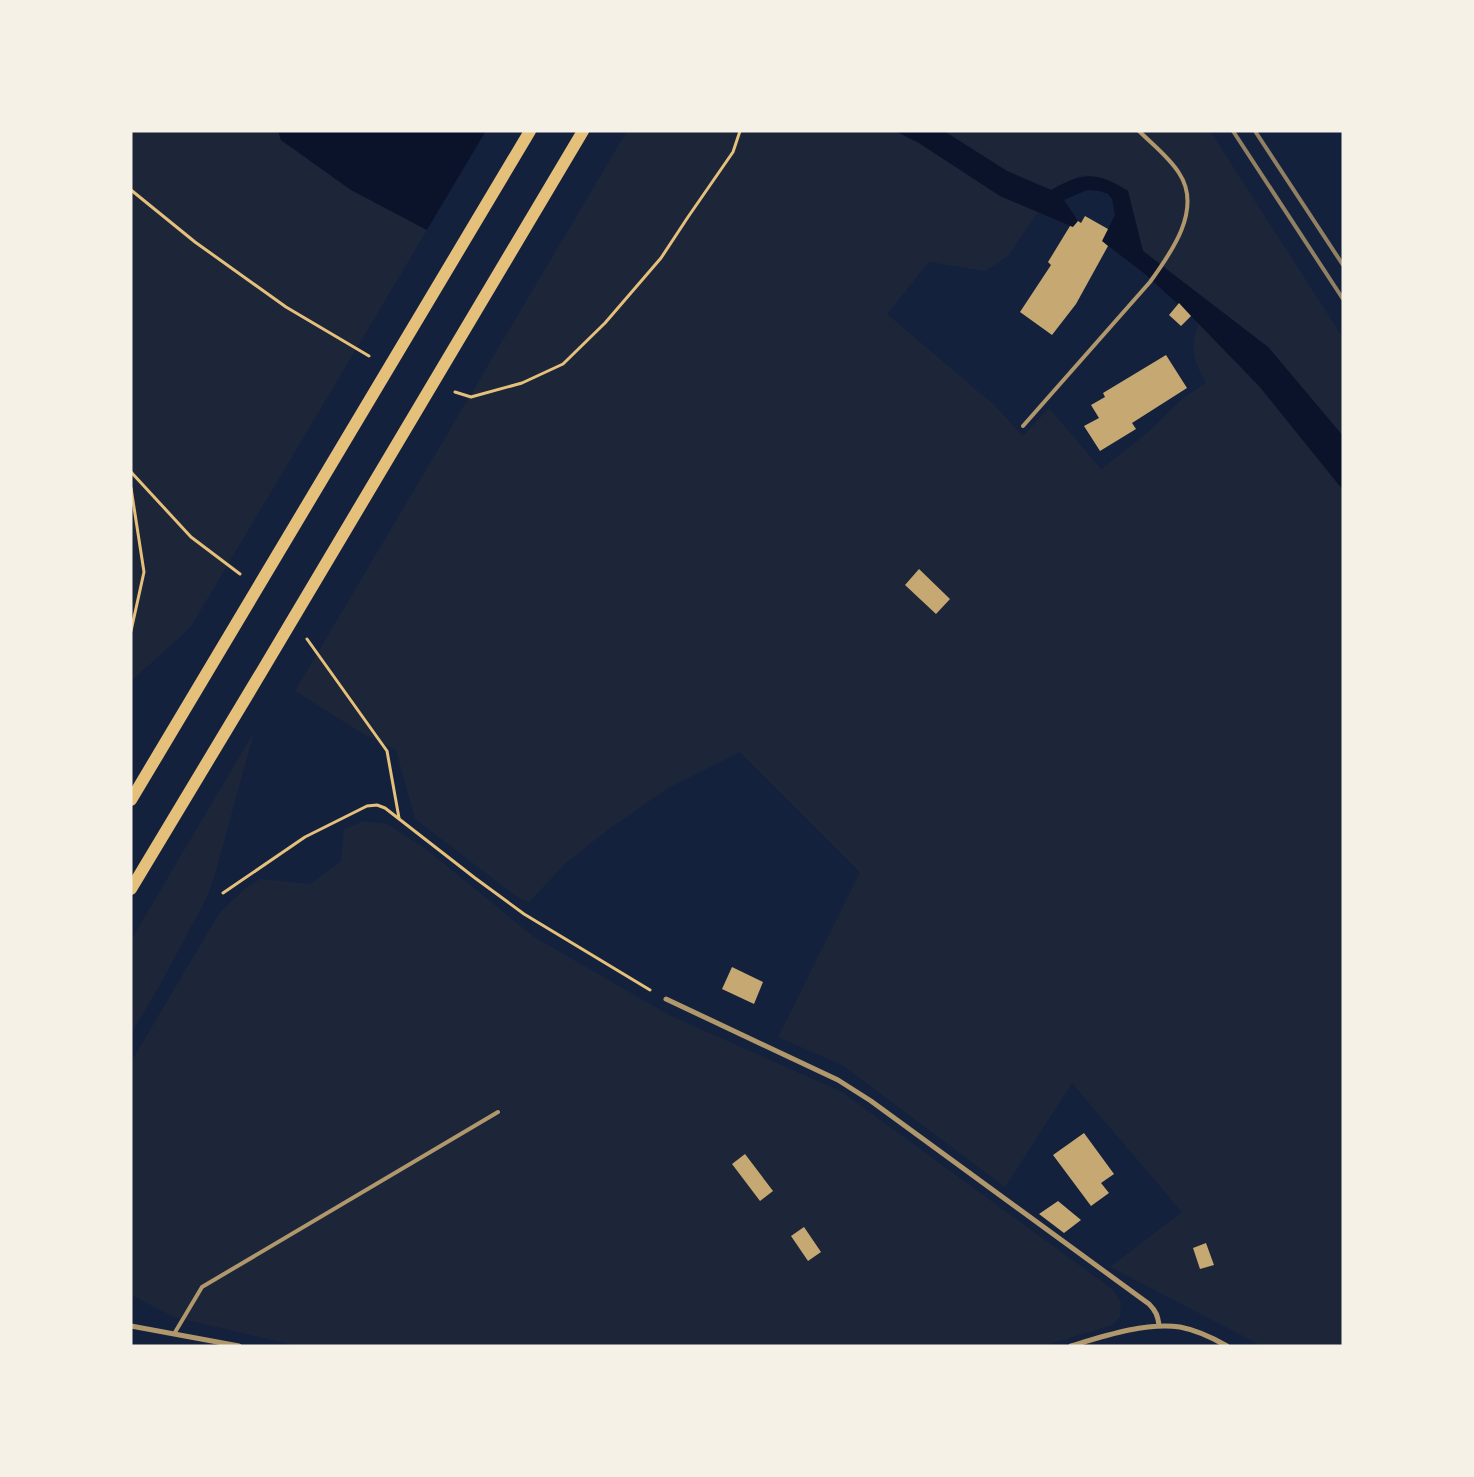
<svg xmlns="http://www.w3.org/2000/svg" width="1474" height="1477" font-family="Lato,sans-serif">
<rect width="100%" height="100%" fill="#14213d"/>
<path fill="#1d2539" d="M 131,131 L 278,131 L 281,140 L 351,190 L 427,230 L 190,628 L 131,681 Z
M 627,131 L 895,131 L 919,143 L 1000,196 L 1038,212 L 1008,256 L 985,271 L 929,262 L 887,314 L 993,404 L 1023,436 L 1049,408 L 1101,469 L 1145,435 L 1183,398 L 1206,383 C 1194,361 1189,348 1199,323 L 1259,386 L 1343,490 L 1343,1346 L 1262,1346 L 1110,1267 L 1182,1212 L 1072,1083 L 1005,1187 L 842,1065 L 778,1037 L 860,872 L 740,752 L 668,788 L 609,829 L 566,863 L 529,902 L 520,899 L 415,819 L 396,750 L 365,735 L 295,691 Z
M 944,131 L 1210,131 L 1343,338 L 1343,436 L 1268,347 L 1142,251 L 1128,191 L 1088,175 L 1079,176 L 1052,190 L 1007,171 Z
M 254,732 L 216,871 L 208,895 L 161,983 L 131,1034 L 131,940 Z
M 364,821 L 387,824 L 427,850 L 534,937 L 671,1016 L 842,1092 L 1112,1289 L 1121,1302 L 1120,1317 L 1112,1325 L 1043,1346 L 297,1346 L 174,1317 L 131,1295 L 131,1062 L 220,912 L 246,888 L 260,879 L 310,884 L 341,861 L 344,829 Z"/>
<path fill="#0b132b" d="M 278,131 L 486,131 L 427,230 L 351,190 L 281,140 Z
M 895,131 L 944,131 L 1007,171 L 1051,190 C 1083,172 1097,171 1128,191 L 1143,251 L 1268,347 L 1343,436 L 1343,490 L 1259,386 L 1191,316 L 1145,274 L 1102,241 L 1115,215 L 1112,199 L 1108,194 L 1099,191 L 1087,190 L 1064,200 L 1078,221 L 1073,227 L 1000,196 L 919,143 Z"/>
<path fill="#14213d" d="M 486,131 L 488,132 L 429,231 L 426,232 Z"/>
<path fill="#c6a872" d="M 1085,216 L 1108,229 L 1102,241 L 1108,246 L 1076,304 L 1052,335 L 1020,312 L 1051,265 L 1048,262 L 1070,226 L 1073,227 L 1078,221 L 1081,223 Z
M 1179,303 L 1191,316 L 1181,326 L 1169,315 Z
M 1166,355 L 1187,388 L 1132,423 L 1136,429 L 1100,451 L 1084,426 L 1099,418 L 1091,405 L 1105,397 L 1103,393 Z
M 919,569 L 950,599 L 936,614 L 905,585 Z
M 732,967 L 763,982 L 754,1004 L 722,989 Z
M 1084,1133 L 1114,1174 L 1101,1183 L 1109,1193 L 1091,1206 L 1053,1155 Z
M 745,1154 L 773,1191 L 760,1201 L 732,1164 Z
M 1058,1201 L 1081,1220 L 1064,1233 L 1039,1214 Z
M 804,1227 L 821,1252 L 808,1261 L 791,1236 Z
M 1206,1243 L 1214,1265 L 1200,1269 L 1193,1248 Z"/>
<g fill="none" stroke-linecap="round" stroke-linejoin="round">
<path stroke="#e5c07b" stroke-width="3" d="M 131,190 L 195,242 L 286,307 L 369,356
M 455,392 L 471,397 L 522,383 L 563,364 L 605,323 L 661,258 L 688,217 L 733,152 L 740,131
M 131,472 L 191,537 L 240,574
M 131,488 L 144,572 L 131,631
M 307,639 L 387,751 L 399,818
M 223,893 L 305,837 L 367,806 L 377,805 L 385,808 L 475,878 L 524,914 L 650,990"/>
<path stroke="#b1986c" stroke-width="4" d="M 1023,426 L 1150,282 C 1171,253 1203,209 1179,173 C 1169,157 1152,144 1139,131
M 174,1334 L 202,1287 L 498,1112"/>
<path stroke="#b1986c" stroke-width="5" d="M 666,999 L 838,1080 L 871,1101 L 1149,1304 C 1156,1311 1158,1316 1159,1326
M 131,1326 L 239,1346
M 1071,1346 C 1104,1336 1146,1322 1180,1327 C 1196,1330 1213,1338 1227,1346"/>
<path stroke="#e5c07b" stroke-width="12" d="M 131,800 L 530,131
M 131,889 L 262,671 L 583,131"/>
<path stroke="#918062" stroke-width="4" d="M 1233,131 L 1343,299
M 1255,131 L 1343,265"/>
</g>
<rect width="1474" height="1477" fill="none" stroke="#f6f1e7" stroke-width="265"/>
</svg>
